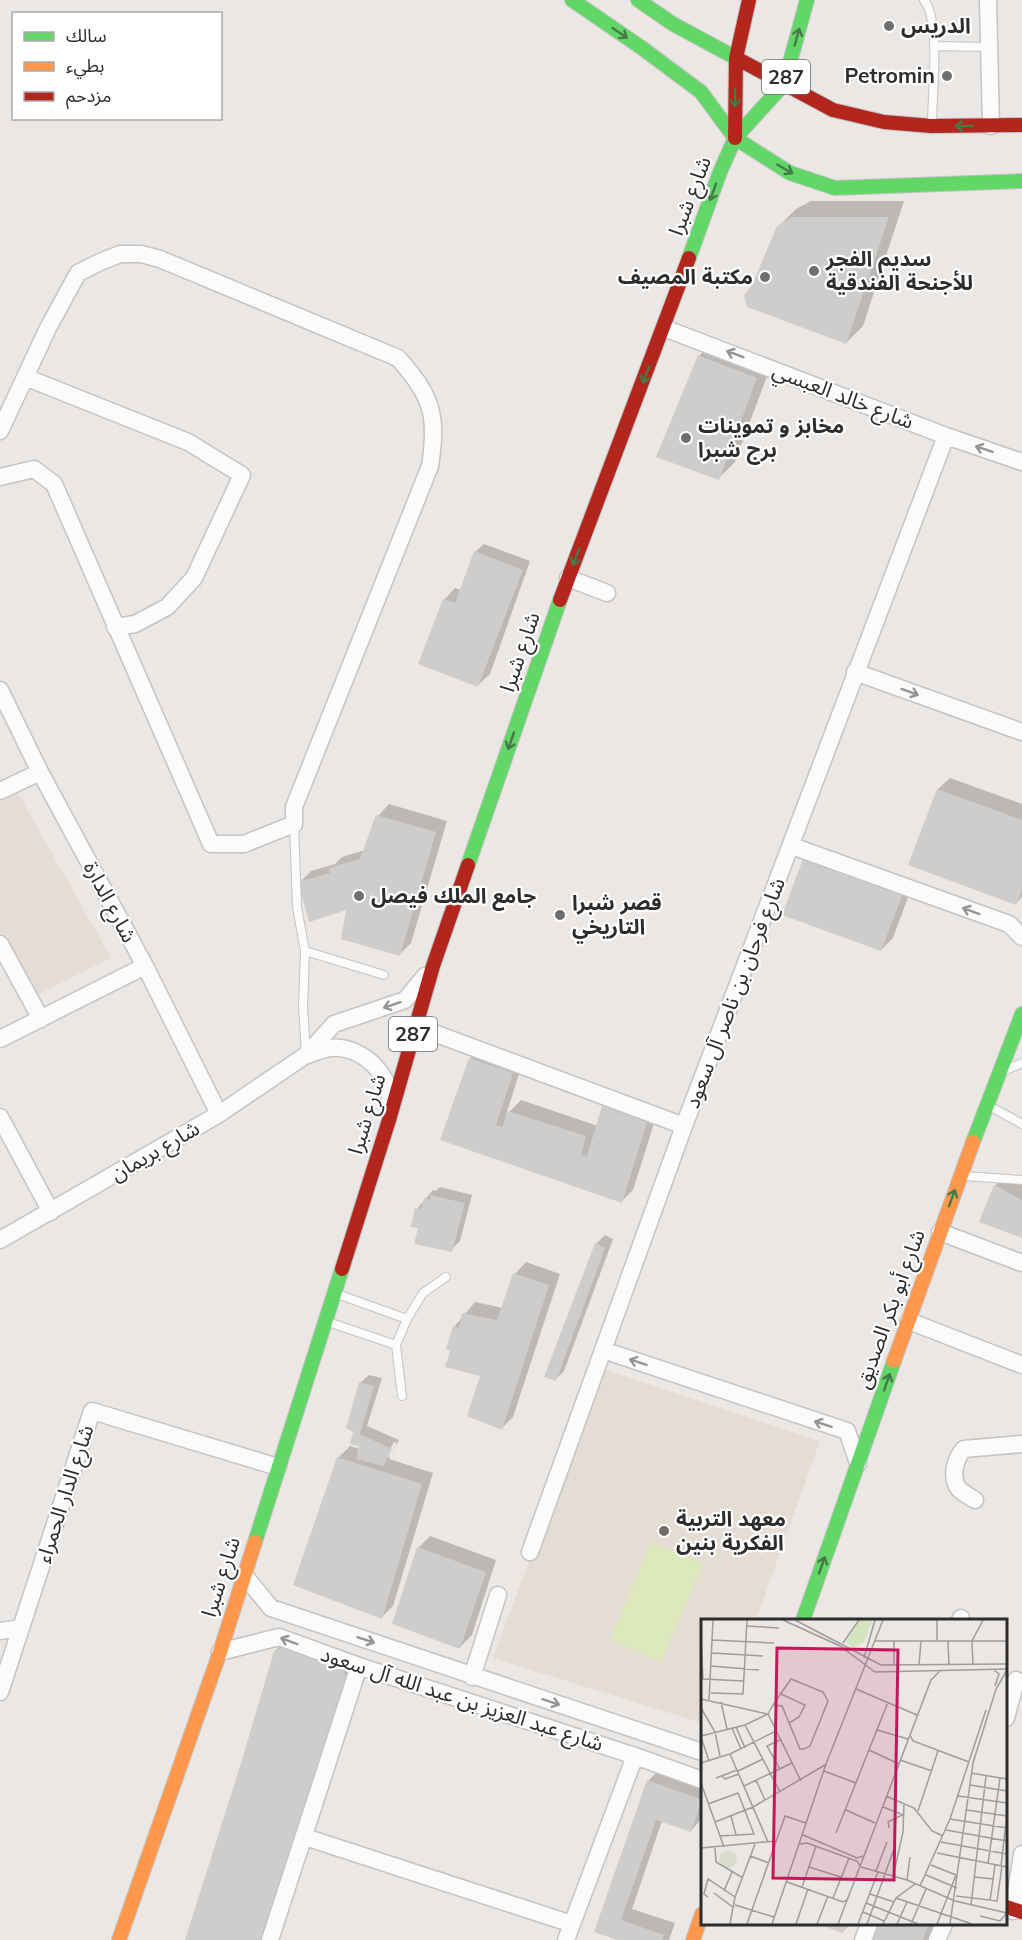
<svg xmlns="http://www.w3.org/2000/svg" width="1022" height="1940" font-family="Mulish,'Noto Sans Arabic',sans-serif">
<rect width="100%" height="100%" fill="#eae7e4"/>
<path fill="#e5ddd3" d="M 13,792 L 18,793 L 111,958 L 35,996 L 0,932 L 0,799 Z
M 601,1368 L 820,1441 L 756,1620 L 702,1620 L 702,1723 L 493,1658 Z"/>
<path fill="#dde9bc" d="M 651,1542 L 703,1564 L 661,1662 L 610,1640 Z"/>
<path fill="#0003" fill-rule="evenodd" d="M 811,201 L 904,201 L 863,326 L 846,343 L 754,286 L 778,227 L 796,209 Z
M 716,339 L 773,360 L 735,462 L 718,479 L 699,356 Z
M 484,544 L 530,561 L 490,674 L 478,685 L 444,600 L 455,588 L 461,590 L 475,552 Z
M 950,778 L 1022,804 L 1022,897 L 1016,903 L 910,865 L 938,789 Z
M 389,804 L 447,821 L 411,943 L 400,954 L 348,908 L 299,883 L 311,871 L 335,864 L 342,857 L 365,850 L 378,816 Z
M 817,846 L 914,881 L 893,938 L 881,950 L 805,857 Z
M 481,1047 L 523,1061 L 506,1115 L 521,1100 L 598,1126 L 604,1107 L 615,1095 L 642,1101 L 658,1111 L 633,1190 L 622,1201 L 442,1139 L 470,1059 Z
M 1006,1174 L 1022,1182 L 1022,1236 L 995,1186 Z
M 440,1187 L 472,1195 L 460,1241 L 451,1250 L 420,1227 L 417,1209 L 433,1190 L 436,1191 Z
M 605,1235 L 613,1239 L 564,1371 L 556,1379 L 546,1376 L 596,1244 Z
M 526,1262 L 560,1274 L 513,1417 L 502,1428 L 482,1375 L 452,1350 L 454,1327 L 475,1302 L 503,1308 L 515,1274 Z
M 369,1375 L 382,1378 L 367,1426 L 399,1440 L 389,1459 L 433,1473 L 393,1606 L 381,1618 L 338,1458 L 350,1446 L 360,1449 L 361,1445 L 354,1431 L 360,1383 ZM 394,1442 L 397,1443 L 390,1457 L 386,1457 Z
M 430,1536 L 496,1560 L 472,1635 L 460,1647 L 418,1548 Z
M 287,1639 L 359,1667 L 266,1940 L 186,1940 L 243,1761 L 275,1651 Z
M 659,1770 L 702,1785 L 702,1818 L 691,1831 L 662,1821 L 632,1909 L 675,1923 L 669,1940 L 622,1940 L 595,1931 L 648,1781 Z
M 821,1924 L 851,1924 L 843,1931 Z
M 876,1924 L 936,1924 L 930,1940 L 870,1940 Z"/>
<path fill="#cfcdcb" d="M 793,217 L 889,217 L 846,344 L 747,307 L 744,295 L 752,285 L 777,226 Z
M 698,355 L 757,378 L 719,480 L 656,457 Z
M 474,551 L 523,570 L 478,687 L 418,664 L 443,599 L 455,603 Z
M 937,789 L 1022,820 L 1022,889 L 1016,905 L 908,865 Z
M 376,815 L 436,832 L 400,956 L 341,939 L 346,910 L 309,922 L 298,882 L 330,873 L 329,868 L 360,859 Z
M 804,856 L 903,893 L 881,951 L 782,915 Z
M 469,1058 L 513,1073 L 496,1125 L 502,1127 L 508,1111 L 586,1136 L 581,1155 L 587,1156 L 602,1106 L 630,1112 L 647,1122 L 622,1203 L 440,1140 Z
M 994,1185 L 1022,1200 L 1022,1238 L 979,1222 Z
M 430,1195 L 465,1203 L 452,1252 L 414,1244 L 418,1228 L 411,1227 L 415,1208 L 421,1209 L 424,1198 L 430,1200 Z
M 595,1243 L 605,1248 L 556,1381 L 544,1377 Z
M 513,1273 L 549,1285 L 502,1430 L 467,1416 L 480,1376 L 445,1367 L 450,1351 L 446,1349 L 453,1326 L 459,1328 L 462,1313 L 497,1320 Z
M 359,1382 L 374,1386 L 360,1434 L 392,1449 L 384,1466 L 356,1459 L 359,1446 L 350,1444 L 353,1432 L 346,1428 Z
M 337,1457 L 422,1484 L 382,1619 L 293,1585 Z
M 417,1547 L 486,1572 L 460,1649 L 392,1624 Z
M 285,1646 L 340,1666 L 348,1679 L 274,1907 L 261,1940 L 185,1940 L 242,1760 L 274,1651 Z
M 647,1780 L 702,1800 L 691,1832 L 656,1820 L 621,1920 L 664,1935 L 662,1940 L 617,1940 L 594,1932 Z
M 817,1924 L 847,1924 L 843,1933 Z
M 875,1924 L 929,1924 L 923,1940 L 869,1940 Z"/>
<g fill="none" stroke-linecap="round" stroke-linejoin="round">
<g stroke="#c4c4c4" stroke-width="10">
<path id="lane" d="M 924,0 C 941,21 932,95 932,123
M 934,46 L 989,47
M 294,824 L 297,907 L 305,951 L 303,1008 L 306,1053
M 305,951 L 384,975
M 1008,1069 L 1022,1063
M 991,1107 L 1022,1124
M 964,1176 L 1022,1180
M 337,1294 L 407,1319
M 328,1322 L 396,1345
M 402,1396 L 396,1345 L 407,1319 L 423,1293 L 446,1277"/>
</g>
<g stroke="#c4c4c4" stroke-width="19">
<path id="street" d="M 988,0 L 991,126
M 664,328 L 946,436 L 1022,462
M 25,377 L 188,442 L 242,475 L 194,578 L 167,607 L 135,624 L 115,627
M 0,431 L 48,328 L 78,273 L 100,262 L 120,254 L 141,254 L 160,259 L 398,358 C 432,396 438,415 430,466 L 294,807 L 294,824 L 244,844 L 211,844 L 54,484 L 34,469 L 0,477
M 568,578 L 607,593
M 855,672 L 1022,732
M 0,690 L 40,772 L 145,966 L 219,1114
M 0,791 L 40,772
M 792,846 L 1009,924 L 1022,937
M 0,944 L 41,1019
M 415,1026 L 684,1126
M 0,1039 L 145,966
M 307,1055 C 314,1053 322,1049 330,1048 C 359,1044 391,1073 390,1102
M 0,1117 L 51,1212
M 940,1232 L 1022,1263
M 0,1240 L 219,1114 L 306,1055 L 334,1024 L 405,1000 L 425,976
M 909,1321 L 1022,1365
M 603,1350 L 847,1431 L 858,1463
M 975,1500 C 970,1497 963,1493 959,1489 C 950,1478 955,1458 964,1449 L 1022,1444
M 530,1552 L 684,1126 L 946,436
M 244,1575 L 271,1608 L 702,1752
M 960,1620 L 961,1618
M 0,1631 L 21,1628
M 220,1652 L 279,1637 L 359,1666 L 635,1756 L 702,1780
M 472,1677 L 498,1595
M 0,1692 L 92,1411 L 278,1467
M 1006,1718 L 1016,1680
M 305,1837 L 572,1924
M 1013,1911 L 1022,1854
M 270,1940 L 359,1666
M 566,1940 L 635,1756
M 863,1940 L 869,1924
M 937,1940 L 944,1924"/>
</g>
<g stroke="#c4c4c4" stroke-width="16">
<path id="fast" d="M 572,0 L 642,48 L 701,92 L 735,138 L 790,173 L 835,188 L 1022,181
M 638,0 L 673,24 L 736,58
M 689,258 L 720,172 L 735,138 L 784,84 L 807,0
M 468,865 L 560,600
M 973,1142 L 1022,1014
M 255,1542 L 342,1269
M 803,1620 L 894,1361"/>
</g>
<g stroke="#c4c4c4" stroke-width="16">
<path id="slow" d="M 894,1361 L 973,1142
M 119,1940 L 220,1652 L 255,1542
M 693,1940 L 702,1914"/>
</g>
<g stroke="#c4c4c4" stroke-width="16">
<path id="jam" d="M 736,58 L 833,110 L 884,122 L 931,126 L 1022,125
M 735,138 L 736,58 L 749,0
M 560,600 L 689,258
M 342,1269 L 389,1120 L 433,966 L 468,865
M 1006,1907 L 1022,1912"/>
</g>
<use href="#lane" stroke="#fcfbfb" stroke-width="8"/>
<use href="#street" stroke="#fcfbfb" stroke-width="16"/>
<use href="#fast" stroke="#63d668" stroke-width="14"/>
<use href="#slow" stroke="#ff974d" stroke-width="14"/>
<use href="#jam" stroke="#b3261e" stroke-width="14"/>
</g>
<defs><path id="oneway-shaft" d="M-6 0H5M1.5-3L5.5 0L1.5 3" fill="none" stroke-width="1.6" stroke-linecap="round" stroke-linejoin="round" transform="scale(1.5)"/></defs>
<g stroke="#457948">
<use href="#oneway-shaft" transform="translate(620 33) rotate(34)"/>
<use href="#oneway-shaft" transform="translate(797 37) rotate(-74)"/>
<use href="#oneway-shaft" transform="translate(735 98) rotate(90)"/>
<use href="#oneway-shaft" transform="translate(964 126) rotate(179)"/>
<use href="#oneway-shaft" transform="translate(785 169) rotate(30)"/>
<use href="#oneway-shaft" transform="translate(713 192) rotate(110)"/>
<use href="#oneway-shaft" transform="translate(646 375) rotate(111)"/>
<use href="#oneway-shaft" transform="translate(576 557) rotate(111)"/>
<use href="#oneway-shaft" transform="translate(511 741) rotate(109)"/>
<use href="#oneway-shaft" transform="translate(952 1198) rotate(-70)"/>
<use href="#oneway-shaft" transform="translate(887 1382) rotate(-71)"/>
<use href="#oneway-shaft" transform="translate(822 1565) rotate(-71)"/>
</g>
<g stroke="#949494">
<use href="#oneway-shaft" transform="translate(735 354) rotate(-159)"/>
<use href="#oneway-shaft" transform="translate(984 449) rotate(-162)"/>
<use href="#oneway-shaft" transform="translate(910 692) rotate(20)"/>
<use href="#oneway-shaft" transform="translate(971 911) rotate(-160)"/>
<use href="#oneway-shaft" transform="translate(392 1005) rotate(162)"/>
<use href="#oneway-shaft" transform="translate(638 1362) rotate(-162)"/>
<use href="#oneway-shaft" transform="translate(823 1424) rotate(-162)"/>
<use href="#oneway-shaft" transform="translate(366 1640) rotate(19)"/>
<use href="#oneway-shaft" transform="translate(289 1641) rotate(-160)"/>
<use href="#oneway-shaft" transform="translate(551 1702) rotate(18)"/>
</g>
<g fill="#6f6e6d" stroke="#fff" stroke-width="2">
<circle cx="889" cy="26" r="6"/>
<circle cx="947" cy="76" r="6"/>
<circle cx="814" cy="271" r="6"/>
<circle cx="765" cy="277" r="6"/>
<circle cx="686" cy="438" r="6"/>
<circle cx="359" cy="896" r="6"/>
<circle cx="560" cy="915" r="6"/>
<circle cx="664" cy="1531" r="6"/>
</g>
<g text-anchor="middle" stroke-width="4.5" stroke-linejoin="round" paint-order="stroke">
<g fill="#fff" stroke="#6c6c6c" stroke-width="1.5">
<rect x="762" y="60" width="48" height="34" rx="4.5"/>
<rect x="389" y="1017" width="48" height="34" rx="4.5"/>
</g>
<g font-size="20" font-weight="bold" fill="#2d2d2d">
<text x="786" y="84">287</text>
<text x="413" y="1041">287</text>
</g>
<g font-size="21" font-weight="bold" fill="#2d2d2d" stroke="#fff" text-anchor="start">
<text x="901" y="33">الدريس</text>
<text x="935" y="83" text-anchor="end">Petromin</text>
<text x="826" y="266">سديم الفجر<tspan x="826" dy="24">للأجنحة الفندقية</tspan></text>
<text x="753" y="284" text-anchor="end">مكتبة المصيف</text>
<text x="698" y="433">مخابز و تموينات<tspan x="698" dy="24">برج شبرا</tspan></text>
<text x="371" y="903">جامع الملك فيصل</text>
<text x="572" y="910">قصر شبرا<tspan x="572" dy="24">التاريخي</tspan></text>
<text x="676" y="1526">معهد التربية<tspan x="676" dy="24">الفكرية بنين</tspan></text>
</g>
<g font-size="21" fill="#2d2d2d" stroke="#fff">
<text transform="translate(690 196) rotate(-69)" y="7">شارع شبرا</text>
<text transform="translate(843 396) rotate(21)" y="7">شارع خالد العبسي</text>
<text transform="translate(520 652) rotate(-71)" y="7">شارع شبرا</text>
<text transform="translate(110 902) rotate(62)" y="7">شارع الدارة</text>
<text transform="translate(735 993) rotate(-69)" y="7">شارع فرحان بن ناصر آل سعود</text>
<text transform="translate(367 1114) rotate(-73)" y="7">شارع شبرا</text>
<text transform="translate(155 1151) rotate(-30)" y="7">شارع بريمان</text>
<text transform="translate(890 1309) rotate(-70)" y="7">شارع أبو بكر الصديق</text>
<text transform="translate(65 1494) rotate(-72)" y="7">شارع الدار الحمراء</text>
<text transform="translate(221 1577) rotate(-72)" y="7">شارع شبرا</text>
<text transform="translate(462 1699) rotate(18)" y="7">شارع عبد العزيز بن عبد الله آل سعود</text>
</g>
</g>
<g transform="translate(701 1619)">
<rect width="306" height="306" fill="#eae7e4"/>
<path d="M 159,1 L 171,1 L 163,23 L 152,29 L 145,23 Z" fill="#d2e5be"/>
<path d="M18 240a9 9 0 1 1 18 0a9 9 0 1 1-18 0Z" fill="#d9dfcc"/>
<path fill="none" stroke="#9e9d9b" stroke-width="1.5" d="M 82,1 L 139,27 L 174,53 L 306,50M 94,1 L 180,46 L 306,45M 236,1 L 236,22M 46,7 L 78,9M 11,21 L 73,24M 0,22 L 2,60 L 43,62M 174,22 L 306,22M 193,22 L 193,46M 247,22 L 248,46M 142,24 L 158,1M 11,34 L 62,37M 163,39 L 174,1M 218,46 L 220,22M 272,46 L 271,22 L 282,1M 10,47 L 58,51M 293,51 L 298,55 L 294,67M 155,70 L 216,96M 10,74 L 42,75 L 46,1M 78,74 L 104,86 L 98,98 L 88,104M 0,80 L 66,95M 8,81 L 12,1M 20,83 L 26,110M 0,89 L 14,113 L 19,137M 67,95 L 72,86 L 81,87 L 99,130 L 103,130 L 109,127 L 127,82 L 122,73 L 90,60 L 72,86M 67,95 L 100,162M 44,106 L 79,173M 35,108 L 44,129M 31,109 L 40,130M 176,111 L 207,120M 209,116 L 212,122 L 268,143M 0,117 L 44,106 L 67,95M 0,118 L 8,142M 168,131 L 198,145M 29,135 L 67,223M 199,141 L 231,152M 0,144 L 29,135 L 75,112M 79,150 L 66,127 L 79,121M 37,152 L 62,140M 123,152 L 155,164M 270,154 L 306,160M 21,157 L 24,160 L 38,155M 15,159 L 36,151M 55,161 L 64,181M 0,164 L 23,228M 269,166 L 306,172M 43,167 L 91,144M 185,177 L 213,189 L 231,212 L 242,217M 257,177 L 306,184M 7,185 L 37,174 L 53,215 L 18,217M 182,188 L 200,195M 145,191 L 174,204M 266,191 L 306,197M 217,192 L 237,132M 30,197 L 35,216M 249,200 L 306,209M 14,203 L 52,188 L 124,146M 188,209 L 187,203 L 203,195M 245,211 L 306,222M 135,214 L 187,83M 102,216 L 156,239 L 162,237M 240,223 L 306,235M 99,225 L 106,224 L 156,242 L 159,247M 0,229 L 75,222M 14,229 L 15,243 L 42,259M 236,234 L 306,248M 49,237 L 68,244M 287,245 L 299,159M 230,246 L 255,256M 300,247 L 306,195M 108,248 L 140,258M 160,248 L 206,261 L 254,282 L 306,294M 175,252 L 186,223M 225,256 L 256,269M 192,258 L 202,213 L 203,184M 273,258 L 293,260M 206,261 L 209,238M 86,263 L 142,283 L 146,281M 219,267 L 249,200 L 285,91M 101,268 L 115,227M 23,272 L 31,253M 13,274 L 33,289M 169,275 L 193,283M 255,277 L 296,282 L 301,247M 7,278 L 3,275 L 7,260 L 34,278M 132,279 L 148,239M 195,279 L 271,305M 289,282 L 294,246M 165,284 L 217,305M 34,286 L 73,298M 270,286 L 285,157M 162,293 L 183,302M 279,297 L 299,302 L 306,294M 29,305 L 34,278 L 54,225M 46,305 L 84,197 L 105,204M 71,305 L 125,145 L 182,1M 95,305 L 107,270M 116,305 L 127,277M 137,305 L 230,61 L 239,52M 157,305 L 177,253M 166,305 L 193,230M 182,305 L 195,279 L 214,265M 196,305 L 206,283M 210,305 L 225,270M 236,305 L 255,256M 249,305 L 272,144 L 295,70 L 306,51"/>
<path fill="#c2185b" fill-opacity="0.15" stroke="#c2185b" stroke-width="3" d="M 76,29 L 197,31 L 193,261 L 72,259 Z"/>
<rect width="306" height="306" fill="none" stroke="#2d2d2d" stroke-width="3"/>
</g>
<rect x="12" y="12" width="210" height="108" fill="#ffffff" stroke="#ababab" stroke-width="1.5"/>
<rect x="24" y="32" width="30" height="9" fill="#63d668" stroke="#ababab" stroke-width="1.5"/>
<text x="66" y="42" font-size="18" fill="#2d2d2d">سالك</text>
<rect x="24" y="62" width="30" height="9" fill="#ff974d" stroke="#ababab" stroke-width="1.5"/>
<text x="66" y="72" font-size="18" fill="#2d2d2d">بطيء</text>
<rect x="24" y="92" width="30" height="9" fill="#b3261e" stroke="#ababab" stroke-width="1.5"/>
<text x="66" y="102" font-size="18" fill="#2d2d2d">مزدحم</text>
</svg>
